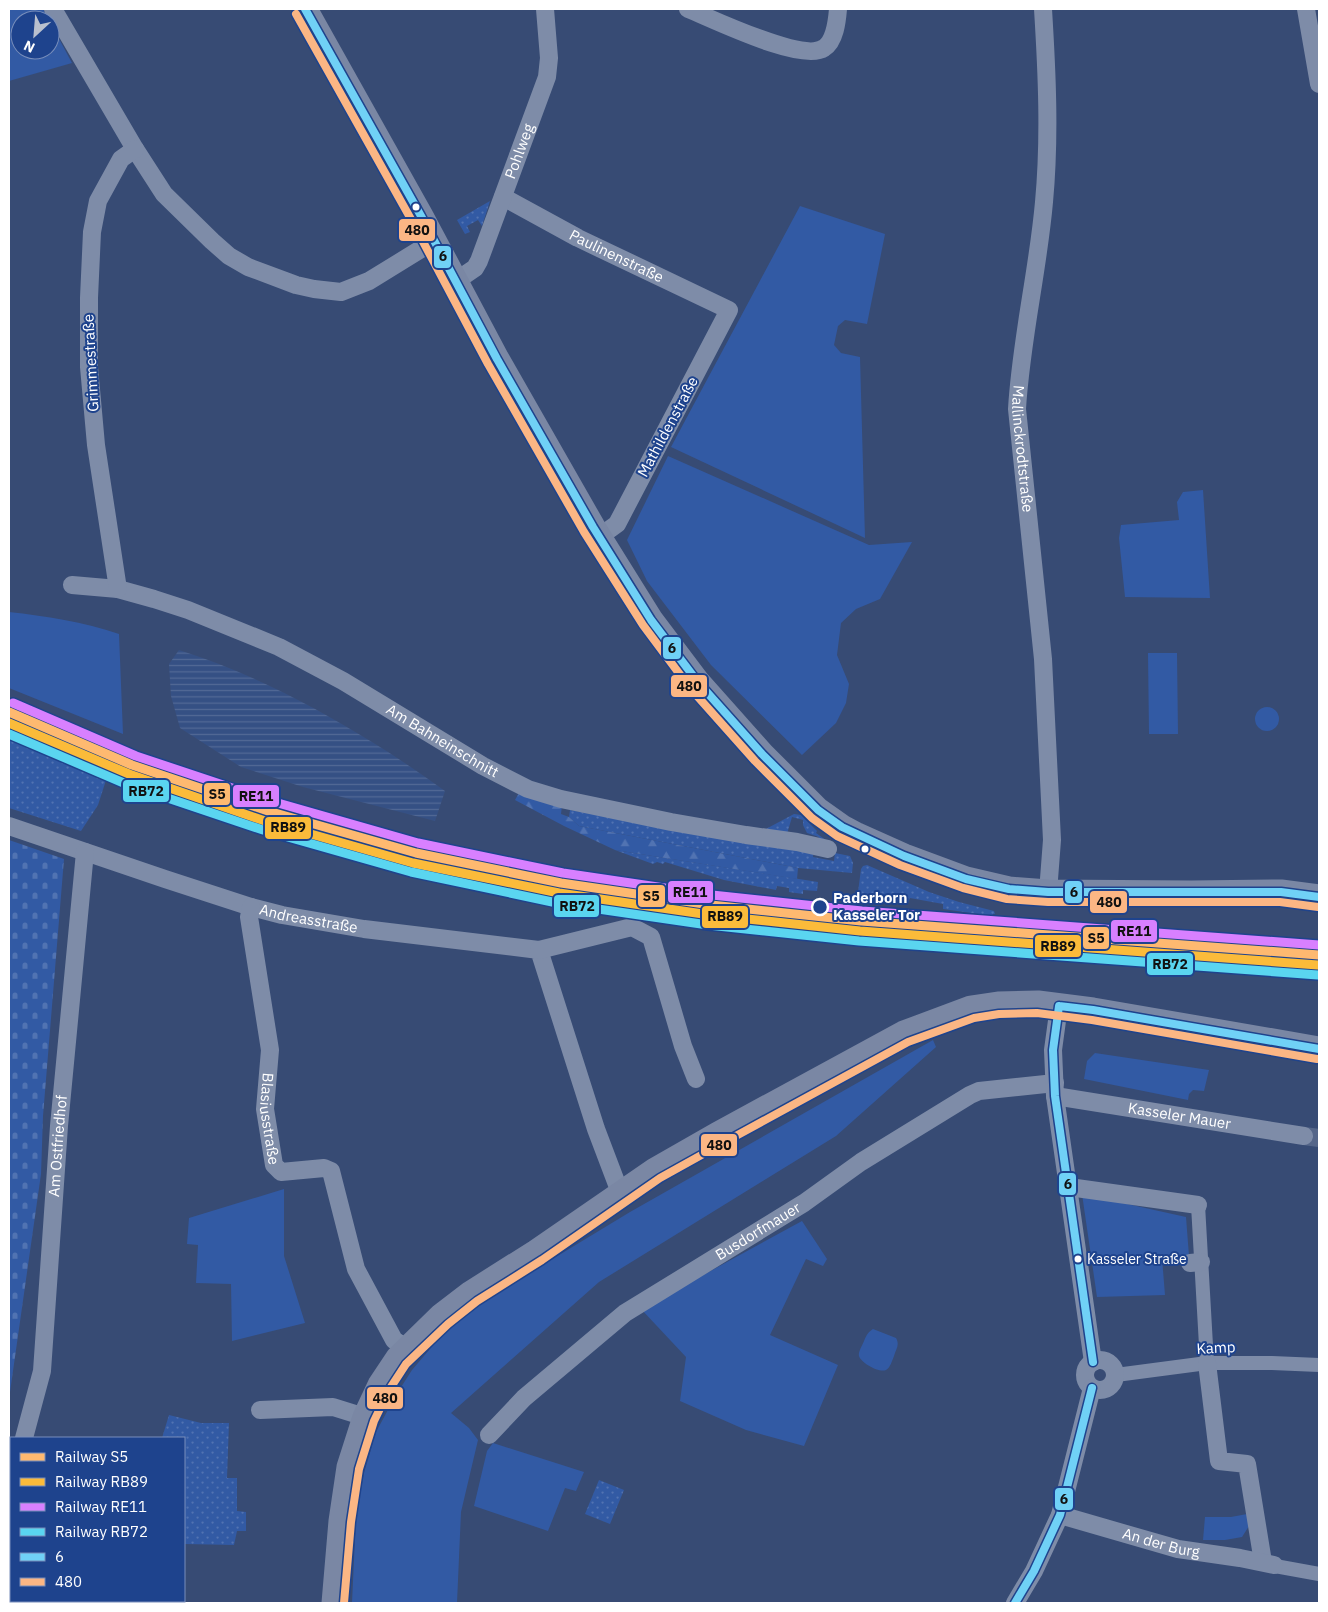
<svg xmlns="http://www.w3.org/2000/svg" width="1328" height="1612" font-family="'IBM Plex Sans',sans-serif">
<defs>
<pattern id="grass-dots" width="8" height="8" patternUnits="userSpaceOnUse" patternTransform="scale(1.25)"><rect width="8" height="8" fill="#325aa4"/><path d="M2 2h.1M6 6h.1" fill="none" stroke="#5173b2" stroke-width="1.8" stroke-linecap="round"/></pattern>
<pattern id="forest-firs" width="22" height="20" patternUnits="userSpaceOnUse" patternTransform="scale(1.25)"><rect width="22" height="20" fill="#325aa4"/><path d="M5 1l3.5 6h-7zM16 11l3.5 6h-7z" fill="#5173b2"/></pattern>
<pattern id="cemetery-stones" width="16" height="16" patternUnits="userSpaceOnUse" patternTransform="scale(1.25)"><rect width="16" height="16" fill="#325aa4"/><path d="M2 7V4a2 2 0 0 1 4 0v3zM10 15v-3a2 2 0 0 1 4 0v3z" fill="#5173b2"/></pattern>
<pattern id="water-rules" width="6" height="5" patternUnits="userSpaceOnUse" patternTransform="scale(1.25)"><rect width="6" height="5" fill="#355084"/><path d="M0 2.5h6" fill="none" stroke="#536a96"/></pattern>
</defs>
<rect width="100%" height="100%" fill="#374b74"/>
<path fill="url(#grass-dots)" d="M 490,201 L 482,226 L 478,220 L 467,226 L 470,232 L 465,234 L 457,220 Z
M 9,735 L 107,777 L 98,805 L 81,831 L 9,808 Z
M 570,810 L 770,846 L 814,850 L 813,857 L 834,861 L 835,853 L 850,856 L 853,863 L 852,873 L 798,868 L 579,826 L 569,817 Z
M 794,814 L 801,815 L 817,831 L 816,833 L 830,843 L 816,844 L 819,837 L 807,833 L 803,825 L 803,820 L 792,817 L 787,834 L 764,830 Z
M 615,850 L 818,882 L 817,891 L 803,890 L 803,894 L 789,892 L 789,888 L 777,886 L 776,890 L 724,880 L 665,862 L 663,864 L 657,862 L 653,864 Z
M 867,865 L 929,892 L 959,902 L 994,911 L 995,914 L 993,914 L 992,916 L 943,909 L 943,904 L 910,898 L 908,903 L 857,900 L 861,869 L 863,866 Z
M 169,1415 L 201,1423 L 229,1423 L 227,1478 L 237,1478 L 237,1511 L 246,1512 L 246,1531 L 237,1531 L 234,1545 L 184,1544 L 184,1438 L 162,1438 Z
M 599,1480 L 624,1490 L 610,1524 L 585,1514 Z"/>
<path fill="url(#forest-firs)" d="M 519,793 L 562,805 L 561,814 L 569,817 L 579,826 L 798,868 L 797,879 L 615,850 L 564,826 L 515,800 Z"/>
<path fill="url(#cemetery-stones)" d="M 9,840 L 64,859 L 43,1116 L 41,1174 L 9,1399 Z"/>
<path fill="#325aa4" d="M 9,9 L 43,9 L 49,20 L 20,20 L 20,50 L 50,50 L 50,22 L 72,63 L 9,81 Z
M 800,206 L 885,234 L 867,324 L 845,320 L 838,326 L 834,345 L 841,353 L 860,357 L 865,538 L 671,447 Z
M 668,456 L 869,545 L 912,542 L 880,599 L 856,609 L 841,623 L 837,655 L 849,684 L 846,703 L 836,723 L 802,755 L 711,665 L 647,581 L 627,540 Z
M 1203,490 L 1210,598 L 1125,597 L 1119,538 L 1121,525 L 1179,520 L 1177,502 L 1183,492 Z
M 9,612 C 45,616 84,622 119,634 L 123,734 L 9,688 Z
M 1148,653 L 1177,653 L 1178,734 L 1149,734 Z
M1255 719a12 12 0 1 1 24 0a12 12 0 1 1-24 0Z
M 933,1040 L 936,1047 L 836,1136 L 599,1282 L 451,1413 L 469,1428 L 478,1440 L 461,1512 L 457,1603 L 352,1603 L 356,1516 L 364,1473 L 376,1432 L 396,1395 L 412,1370 L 447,1329 L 480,1303 L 630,1212 Z
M 1095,1053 L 1209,1070 L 1204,1091 L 1193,1090 L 1189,1094 L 1188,1100 L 1084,1079 L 1087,1061 Z
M 284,1189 L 284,1256 L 305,1323 L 232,1341 L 231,1284 L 196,1283 L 198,1245 L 187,1244 L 189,1218 Z
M 1082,1194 L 1186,1217 L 1189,1256 L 1162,1258 L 1165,1295 L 1097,1297 Z
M 802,1221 L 827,1259 L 823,1266 L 806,1259 L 770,1335 L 838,1365 L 804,1446 L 746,1430 L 680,1401 L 686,1357 L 641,1309 Z
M 873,1329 L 896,1338 C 900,1345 896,1349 894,1356 C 892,1361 890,1368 886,1370 C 879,1373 861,1363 859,1356 C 858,1352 862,1346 864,1341 C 866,1336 868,1332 873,1329 Z
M 493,1443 L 584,1472 L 576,1491 L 565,1488 L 548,1531 L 474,1506 L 487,1451 Z
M 1247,1514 L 1249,1526 L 1242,1537 L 1225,1540 L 1203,1540 L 1205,1517 L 1231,1517 Z"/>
<path fill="url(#water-rules)" d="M 179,650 C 246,671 312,705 372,742 C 397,757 421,774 445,791 L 435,821 L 303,787 L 241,767 L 180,728 L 171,696 L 169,664 Z"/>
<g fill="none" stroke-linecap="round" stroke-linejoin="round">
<path stroke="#556689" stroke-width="18" stroke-dasharray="18 9" stroke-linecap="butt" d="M 1304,1136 L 1319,1138"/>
<path stroke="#7e8ca8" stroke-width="14" d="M 1198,1205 L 1207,1363
M 1116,1375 L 1207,1363 L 1272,1363 L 1319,1365
M 1275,1566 L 1319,1574"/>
<g stroke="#7e8ca8" stroke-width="18">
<path d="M 53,9 L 135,149 L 164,194 L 212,241 L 229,256 L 248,267 L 296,285 L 314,289 L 341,292 L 369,281 L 434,241"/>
<path d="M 688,9 C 713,19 802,63 824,48 C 835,41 837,21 838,9"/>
<path id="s1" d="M 1043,9 C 1047,73 1050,138 1044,202 C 1038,271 1021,339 1017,409 L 1043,659 L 1052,840 L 1048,892"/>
<path d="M 1306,9 L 1319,84"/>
<path id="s2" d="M 503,197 L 578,238 L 729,310 L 617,524 L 599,537"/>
<path id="s3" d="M 456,281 L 475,268 L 479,261 L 547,77 L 549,58 L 545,9"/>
<path id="s4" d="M 72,585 L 118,589 L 154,599 L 188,610 L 279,647 L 343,681 L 483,766 L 528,789 L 561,799 L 671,822 L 746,835 L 797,842 L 828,849"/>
<path d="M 118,589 L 96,445 L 89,367 L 89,298 L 92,232 L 98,201 L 121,159 L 135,149"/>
<path id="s5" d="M 9,826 L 165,879 L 251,907 L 282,915 L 364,929 L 539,950 L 596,1129 L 621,1195"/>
<path id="s6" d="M 251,907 L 249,917 L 270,1050 L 265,1109 L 274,1165 L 281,1172 L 324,1168 L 331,1171 L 356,1269 L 394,1340 L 407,1349"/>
<path d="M 539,950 L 632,927 L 651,937 L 683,1046 L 696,1079"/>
<path d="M 1059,1006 L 1053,1050 L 1055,1096 L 1093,1362"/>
<path id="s7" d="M 1055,1096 L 1304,1136"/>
<path d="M 1069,1187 L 1198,1205"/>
<path d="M 1190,1263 L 1201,1262"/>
<circle cx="1100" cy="1375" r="15"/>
<path d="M 1207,1363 L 1219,1461 L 1247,1464 L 1263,1562"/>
<path d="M 260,1410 L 333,1407 L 365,1417"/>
<path id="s8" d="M 489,1435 L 524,1398 L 625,1313 L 804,1203 L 861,1162 L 970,1095 L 979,1091 L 1055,1083"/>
<path id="s9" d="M 24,1438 L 42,1371 L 59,1126 L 85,852"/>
<path d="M 9,1476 L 11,1470"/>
<path id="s10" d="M 1060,1515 L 1178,1549 L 1240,1558 L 1274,1565"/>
<path d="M 1015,1603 L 1034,1571 L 1060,1515 L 1092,1388"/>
</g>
<path stroke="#7a87a4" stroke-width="25" d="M 305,9 L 421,216 L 497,359 L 593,527 L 651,620 L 697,681 L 762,754 L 818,810 L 842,827 L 857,835 L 904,856 L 966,879 L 1009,889 L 1048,892 L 1191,893 L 1281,892 L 1319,897
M 334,1603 L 341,1521 L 349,1467 L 365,1417 L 380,1385 L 398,1358 L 441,1316 L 471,1293 L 536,1252 L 655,1170 L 718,1134 L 904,1033 L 971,1008 L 998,1004 L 1038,1003 L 1093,1010 L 1319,1049"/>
<g stroke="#1e438d" stroke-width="11">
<path id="bus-1" d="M 305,9 L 421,216 L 497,359 L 593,527 L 651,620 L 697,681 L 762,754 L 818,810 L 842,827 L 904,856 L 966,879 L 1009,889 L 1048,892 L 1281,892 L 1319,897
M 1059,1006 L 1053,1050 L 1055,1096 L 1093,1362
M 1059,1006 L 1093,1010 L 1319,1049
M 1015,1603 L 1034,1571 L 1060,1515 L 1092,1388"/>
</g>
<g stroke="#1e438d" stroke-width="11">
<path id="bus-2" d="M 296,14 L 412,221 L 488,364 L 584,532 L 643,625 L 690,688 L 755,761 L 812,818 L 837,836 L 900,865 L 963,888 L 1007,899 L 1048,902 L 1280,902 L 1318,907
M 344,1603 L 351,1522 L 359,1469 L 374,1421 L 389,1390 L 406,1364 L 448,1324 L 477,1301 L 542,1260 L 660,1178 L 723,1143 L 908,1042 L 974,1018 L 999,1014 L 1037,1013 L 1092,1020 L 1317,1059"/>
</g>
<use href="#bus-1" stroke="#70d1f6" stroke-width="8"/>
<use href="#bus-2" stroke="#fbb684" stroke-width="8"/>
<g stroke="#1e438d" stroke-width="12">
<path id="rail-1" d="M 9,712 L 132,765 L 268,811 L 416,853 L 561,883 L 711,905 L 861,921 L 1319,955"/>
</g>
<g stroke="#1e438d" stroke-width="12">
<path id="rail-2" d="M 9,723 L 129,774 L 265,821 L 413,863 L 559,893 L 710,915 L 860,931 L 1318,965"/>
</g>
<g stroke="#1e438d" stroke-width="12">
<path id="rail-3" d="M 13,703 L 136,756 L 271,801 L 418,843 L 563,873 L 712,895 L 862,911 L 1319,945"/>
</g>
<g stroke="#1e438d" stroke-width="12">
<path id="rail-4" d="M 9,734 L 126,784 L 263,830 L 411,872 L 557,903 L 708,925 L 859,941 L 1318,975"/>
</g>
<use href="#rail-1" stroke="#feb970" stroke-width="9"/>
<use href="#rail-2" stroke="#fbbb3a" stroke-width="9"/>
<use href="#rail-3" stroke="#d880ff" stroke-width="9"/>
<use href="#rail-4" stroke="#5ad5f0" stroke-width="9"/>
</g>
<g fill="#fff" stroke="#1e438d" stroke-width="2">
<circle cx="416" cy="207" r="4.5"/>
<circle cx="865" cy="849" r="4.5"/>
<circle cx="1078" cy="1259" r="4.5"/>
</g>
<circle fill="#1e438d" stroke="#fff" stroke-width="2.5" cx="820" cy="907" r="8"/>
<g text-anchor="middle" stroke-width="4" stroke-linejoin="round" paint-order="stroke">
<g font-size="14" fill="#fff" stroke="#1e438d" text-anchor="start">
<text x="1087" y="1264">Kasseler Straße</text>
</g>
<g font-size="15" fill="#fff" stroke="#1e438d">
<text dy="5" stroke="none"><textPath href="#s3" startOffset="148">Pohlweg</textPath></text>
<text dy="5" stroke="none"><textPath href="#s2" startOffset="128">Paulinenstraße</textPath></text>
<text transform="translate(91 363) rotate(-93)" y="5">Grimmestraße</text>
<text transform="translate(668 427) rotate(-62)" y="5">Mathildenstraße</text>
<text dy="5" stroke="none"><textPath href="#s1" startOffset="442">Mallinckrodtstraße</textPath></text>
<text dy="5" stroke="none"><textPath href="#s4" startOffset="406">Am Bahneinschnitt</textPath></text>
<text dy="5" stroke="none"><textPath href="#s5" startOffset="314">Andreasstraße</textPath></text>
<text dy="5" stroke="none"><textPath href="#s7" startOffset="126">Kasseler Mauer</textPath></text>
<text dy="5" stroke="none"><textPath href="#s6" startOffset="214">Blasiusstraße</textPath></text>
<text dy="5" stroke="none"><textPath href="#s9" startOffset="295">Am Ostfriedhof</textPath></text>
<text dy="5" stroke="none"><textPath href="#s8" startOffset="339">Busdorfmauer</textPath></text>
<text transform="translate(1216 1348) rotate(-3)" y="5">Kamp</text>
<text dy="5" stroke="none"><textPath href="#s10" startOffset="105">An der Burg</textPath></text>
</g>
<g font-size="15" font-weight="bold" fill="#fff" stroke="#1e438d" text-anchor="start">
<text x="833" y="903">Paderborn<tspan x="833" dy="17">Kasseler Tor</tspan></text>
</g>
</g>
<g stroke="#1e438d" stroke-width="2">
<rect x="398" y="218" width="38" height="24" rx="5" fill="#fbb684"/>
<rect x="433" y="245" width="19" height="24" rx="5" fill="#70d1f6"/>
<rect x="662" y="636" width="20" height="24" rx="5" fill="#70d1f6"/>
<rect x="670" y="674" width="38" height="24" rx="5" fill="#fbb684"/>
<rect x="122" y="779" width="48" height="24" rx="5" fill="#5ad5f0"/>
<rect x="203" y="782" width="28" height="24" rx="5" fill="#feb970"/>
<rect x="232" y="784" width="48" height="24" rx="5" fill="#d880ff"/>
<rect x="264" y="816" width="48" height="24" rx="5" fill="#fbbb3a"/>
<rect x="667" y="880" width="47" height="24" rx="5" fill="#d880ff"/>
<rect x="1064" y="880" width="19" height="24" rx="5" fill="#70d1f6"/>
<rect x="637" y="884" width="29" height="24" rx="5" fill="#feb970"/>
<rect x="1089" y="890" width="39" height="24" rx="5" fill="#fbb684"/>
<rect x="553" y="894" width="47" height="24" rx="5" fill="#5ad5f0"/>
<rect x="701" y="905" width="48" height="24" rx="5" fill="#fbbb3a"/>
<rect x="1110" y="919" width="48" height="24" rx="5" fill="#d880ff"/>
<rect x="1082" y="926" width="28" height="24" rx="5" fill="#feb970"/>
<rect x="1034" y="934" width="48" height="24" rx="5" fill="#fbbb3a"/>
<rect x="1146" y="952" width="48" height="24" rx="5" fill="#5ad5f0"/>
<rect x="700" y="1133" width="38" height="24" rx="5" fill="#fbb684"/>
<rect x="1058" y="1172" width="19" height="24" rx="5" fill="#70d1f6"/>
<rect x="366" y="1386" width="38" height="24" rx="5" fill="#fbb684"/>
<rect x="1054" y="1487" width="20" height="24" rx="5" fill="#70d1f6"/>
</g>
<g font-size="14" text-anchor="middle" font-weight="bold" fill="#111">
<text x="417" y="235">480</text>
<text x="443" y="261">6</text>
<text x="672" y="653">6</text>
<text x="689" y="691">480</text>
<text x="146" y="796">RB72</text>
<text x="217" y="799">S5</text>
<text x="256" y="801">RE11</text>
<text x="288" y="832">RB89</text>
<text x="690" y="897">RE11</text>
<text x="1074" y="897">6</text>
<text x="651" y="901">S5</text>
<text x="1109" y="907">480</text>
<text x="577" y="911">RB72</text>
<text x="725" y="921">RB89</text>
<text x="1134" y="936">RE11</text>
<text x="1096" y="943">S5</text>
<text x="1058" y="951">RB89</text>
<text x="1170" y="969">RB72</text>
<text x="719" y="1150">480</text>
<text x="1068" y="1189">6</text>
<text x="385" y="1403">480</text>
<text x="1064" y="1504">6</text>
</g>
<rect width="1328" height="1612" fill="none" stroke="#ffffff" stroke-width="20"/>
<rect x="10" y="1437" width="175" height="165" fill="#1e438d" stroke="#788ebb"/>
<rect x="20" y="1453" width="25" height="8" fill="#feb970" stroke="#788ebb"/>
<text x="55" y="1462" font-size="15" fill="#ffffff">Railway S5</text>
<rect x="20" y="1478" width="25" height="8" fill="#fbbb3a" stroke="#788ebb"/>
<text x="55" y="1487" font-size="15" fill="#ffffff">Railway RB89</text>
<rect x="20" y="1503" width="25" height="8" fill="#d880ff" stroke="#788ebb"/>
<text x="55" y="1512" font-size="15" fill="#ffffff">Railway RE11</text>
<rect x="20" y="1528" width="25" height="8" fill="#5ad5f0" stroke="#788ebb"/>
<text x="55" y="1537" font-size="15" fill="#ffffff">Railway RB72</text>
<rect x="20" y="1553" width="25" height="8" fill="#70d1f6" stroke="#788ebb"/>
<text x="55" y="1562" font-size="15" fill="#ffffff">6</text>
<rect x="20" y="1578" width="25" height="8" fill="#fbb684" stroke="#788ebb"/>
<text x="55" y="1587" font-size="15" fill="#ffffff">480</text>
<g transform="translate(35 35) rotate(206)"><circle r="24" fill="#1e438d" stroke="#788ebb"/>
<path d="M0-4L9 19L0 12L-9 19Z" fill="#b9c0ce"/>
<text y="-8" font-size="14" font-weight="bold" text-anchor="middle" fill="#ffffff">N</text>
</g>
</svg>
